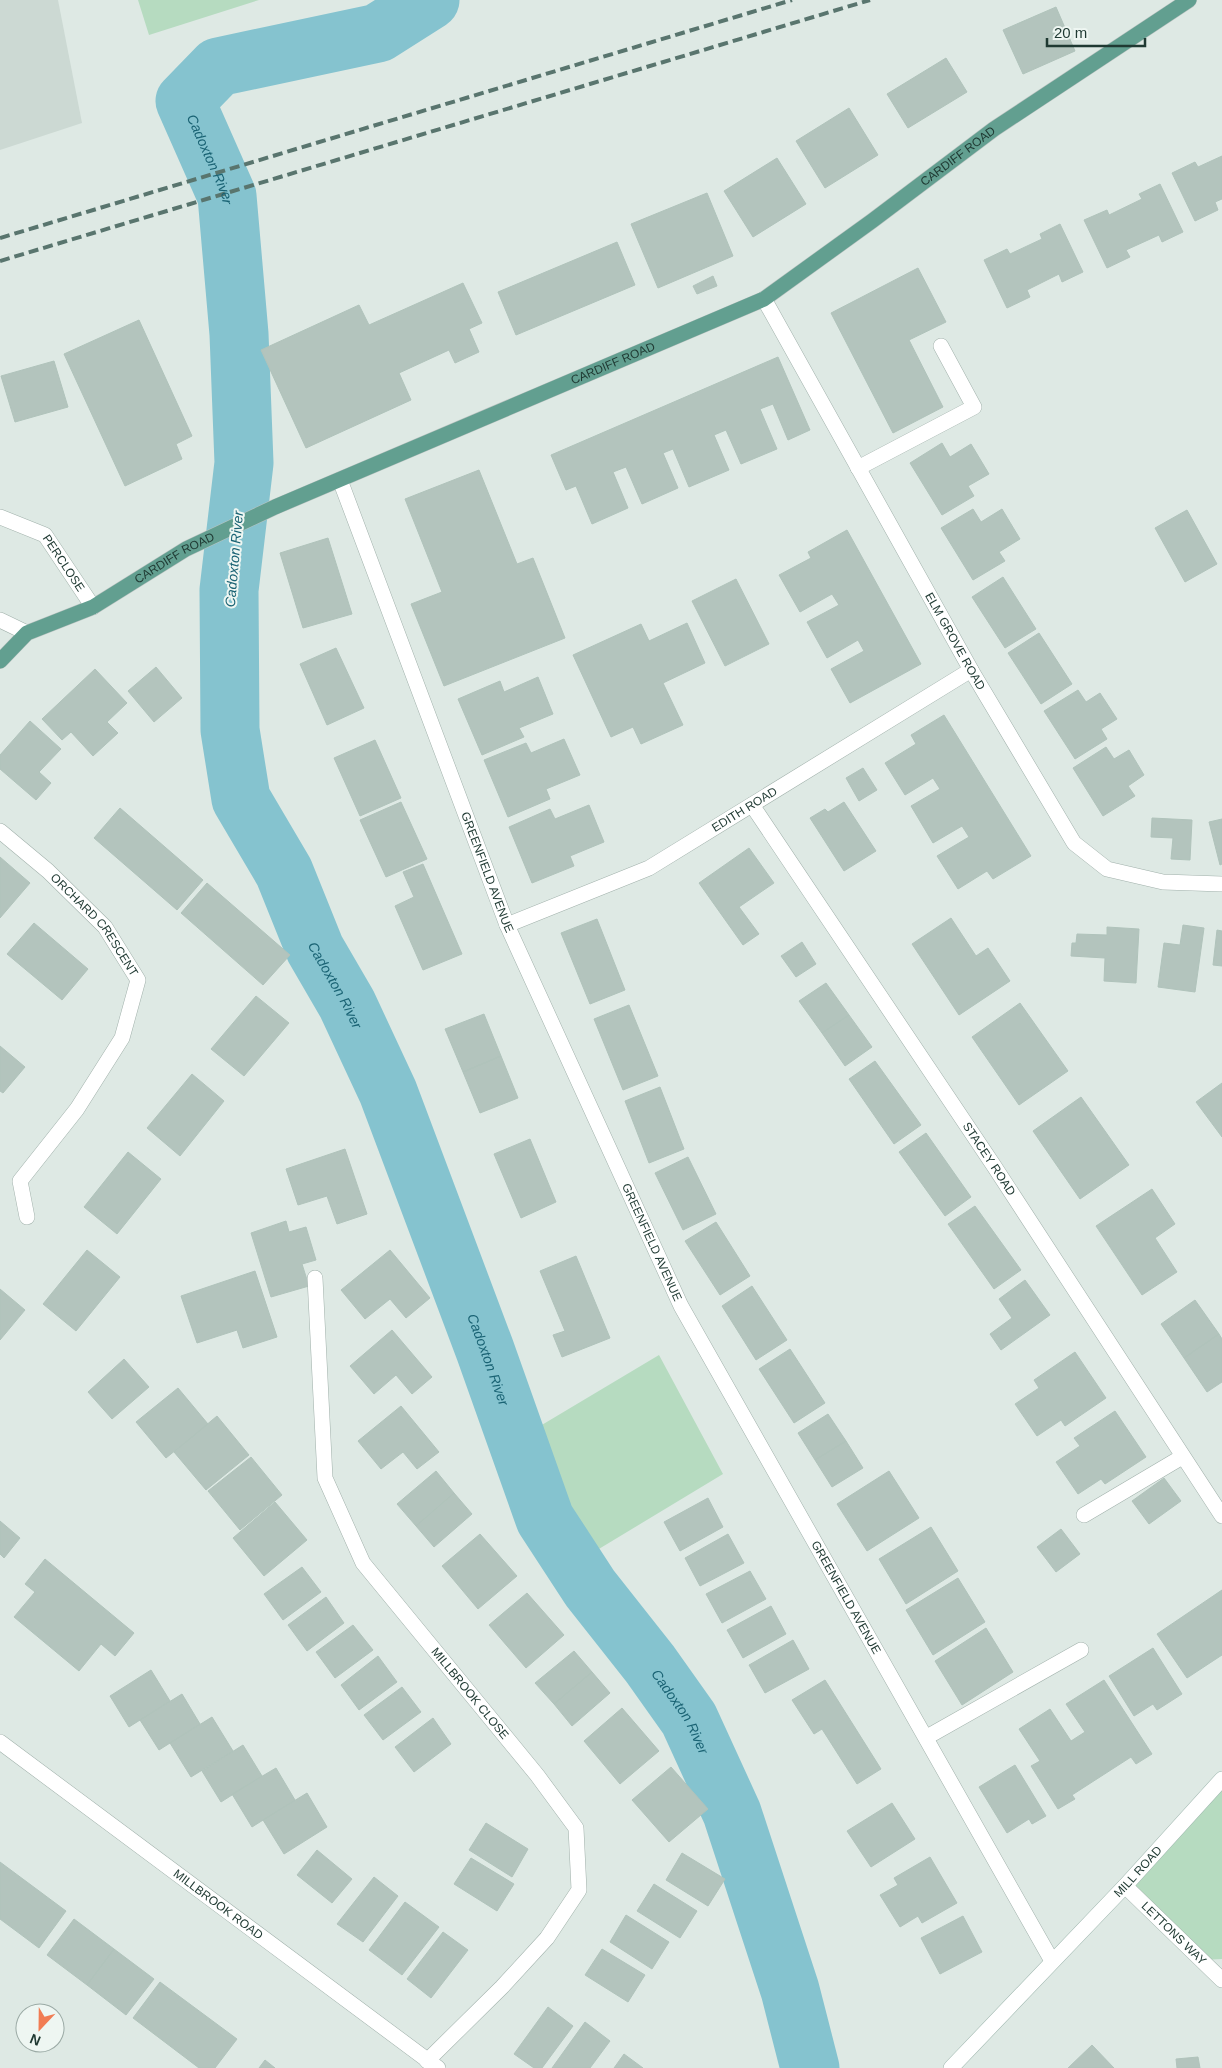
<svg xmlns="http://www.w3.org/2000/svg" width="1222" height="2068" font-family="Helvetica,sans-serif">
<rect width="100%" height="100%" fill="#dee9e4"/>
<path fill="#ccd9d3" d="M 0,0 L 58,0 L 82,123 L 0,150 Z"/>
<path fill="#b6dbc0" d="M 138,0 L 259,0 L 149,35 Z
M 659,1355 L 723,1474 L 574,1564 L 525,1435 Z
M 1222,1779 L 1222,1959 L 1201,1960 L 1125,1886 Z"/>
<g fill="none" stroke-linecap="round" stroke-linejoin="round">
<path stroke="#85c3cf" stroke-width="59" id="s1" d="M 430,0 L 378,33 L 218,67 L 185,101 L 227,196 L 239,334 L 244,463 L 229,590 L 230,730 L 241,799 L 284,872 L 315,949 L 347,1004 L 388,1092 L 485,1350 L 545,1519 L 590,1588 L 650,1664 L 689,1719 L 732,1813 L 790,1990 L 810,2068"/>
</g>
<path fill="#b3c4bd" stroke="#b0c3bb" d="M 1056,7 L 1075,51 L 1023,74 L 1003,30 Z
M 946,58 L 967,92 L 908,128 L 887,94 Z
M 849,108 L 878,155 L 825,188 L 796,141 Z
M 1222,156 L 1222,199 L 1215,202 L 1218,210 L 1195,221 L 1172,173 L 1195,162 L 1198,167 Z
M 777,158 L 806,204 L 753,237 L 724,191 Z
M 1160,184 L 1183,232 L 1162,242 L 1159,235 L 1126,250 L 1130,257 L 1107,268 L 1084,220 L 1107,210 L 1109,215 L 1142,199 L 1139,194 Z
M 707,193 L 733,256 L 658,288 L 631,224 Z
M 1060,224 L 1083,272 L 1062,282 L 1059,274 L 1027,290 L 1030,297 L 1007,308 L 984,260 L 1007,249 L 1010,254 L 1042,239 L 1040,234 Z
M 617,242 L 635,285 L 516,335 L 498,292 Z
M 918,268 L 946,322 L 909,340 L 943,407 L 893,433 L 831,313 Z
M 713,276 L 717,286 L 697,294 L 693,286 Z
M 463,283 L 482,323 L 469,329 L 479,352 L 455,363 L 449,350 L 399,373 L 411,400 L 306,448 L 261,350 L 359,305 L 369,325 Z
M 139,320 L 192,436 L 176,444 L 182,459 L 125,486 L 64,354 Z
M 778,357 L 810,430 L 788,440 L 773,404 L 760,409 L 777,449 L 741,464 L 726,430 L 714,435 L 729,470 L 689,487 L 673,449 L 663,453 L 678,488 L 642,504 L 626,467 L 613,472 L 628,508 L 592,524 L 576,486 L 566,490 L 551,455 Z
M 54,361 L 68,407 L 15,422 L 1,376 Z
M 942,443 L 950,457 L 971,444 L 989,474 L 968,486 L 974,496 L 942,515 L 910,463 Z
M 479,470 L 517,564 L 533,558 L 565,638 L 444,686 L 411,604 L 442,592 L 405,499 Z
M 973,509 L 981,522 L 1002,509 L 1020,539 L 999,552 L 1005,561 L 973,580 L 941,528 Z
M 1187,510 L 1217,564 L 1185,582 L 1155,528 Z
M 847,530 L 921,664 L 850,703 L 831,669 L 864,651 L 858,640 L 827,658 L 807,622 L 839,605 L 832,594 L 800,612 L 779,575 L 811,558 L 808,552 Z
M 328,538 L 352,614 L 303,628 L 280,553 Z
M 1003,577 L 1036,629 L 1005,648 L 972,597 Z
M 736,579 L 769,644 L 725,666 L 692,601 Z
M 687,623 L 705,663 L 663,683 L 683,725 L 641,744 L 633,727 L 611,737 L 573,655 L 641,624 L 649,641 Z
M 1039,633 L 1072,684 L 1041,704 L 1008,653 Z
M 336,648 L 364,708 L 327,725 L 300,664 Z
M 156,667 L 182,698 L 154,722 L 128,691 Z
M 95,669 L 127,703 L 107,722 L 118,733 L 93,756 L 71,732 L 62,740 L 42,719 Z
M 538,677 L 553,714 L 519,728 L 524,737 L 482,755 L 458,699 L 500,681 L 504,692 Z
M 1078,690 L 1086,702 L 1100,693 L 1117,719 L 1101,729 L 1107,739 L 1075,759 L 1044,711 Z
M 944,715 L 1031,856 L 993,879 L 987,871 L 958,889 L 937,856 L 969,837 L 962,826 L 933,843 L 911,806 L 940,789 L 933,778 L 905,795 L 885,763 L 916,744 L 911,735 Z
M 30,721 L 61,749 L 39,772 L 51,783 L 36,800 L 0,769 L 0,755 Z
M 564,739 L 580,775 L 546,789 L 550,799 L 508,817 L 484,760 L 526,743 L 531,753 Z
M 375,740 L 401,798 L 360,816 L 334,758 Z
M 1106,747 L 1114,759 L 1129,750 L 1144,775 L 1128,786 L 1135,796 L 1103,816 L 1073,768 Z
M 863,768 L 877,790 L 859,801 L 846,778 Z
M 401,802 L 427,859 L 386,877 L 360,820 Z
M 844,802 L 876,851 L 844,871 L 810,818 L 825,809 L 828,812 Z
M 589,805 L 604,842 L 570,856 L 574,866 L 532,883 L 509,827 L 550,809 L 555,819 Z
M 120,808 L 203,880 L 177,910 L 94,838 Z
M 1152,818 L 1192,820 L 1190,860 L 1171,859 L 1173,838 L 1151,837 Z
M 1222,819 L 1222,864 L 1220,865 L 1209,822 Z
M 749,848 L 774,883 L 739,907 L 759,934 L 743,945 L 699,883 Z
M 0,857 L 30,883 L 0,918 Z
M 423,864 L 462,954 L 423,970 L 395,906 L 414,897 L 403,872 Z
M 207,883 L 290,955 L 263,985 L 181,913 Z
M 951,918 L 976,956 L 988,948 L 1010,981 L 959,1015 L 912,944 Z
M 597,919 L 625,990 L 590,1004 L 561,933 Z
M 34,923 L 88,969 L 62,1000 L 7,954 Z
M 1183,925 L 1204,928 L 1195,992 L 1158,987 L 1164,943 L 1180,945 Z
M 1107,927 L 1139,929 L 1136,983 L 1104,981 L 1105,958 L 1071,956 L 1072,943 L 1076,943 L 1077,934 L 1107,935 Z
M 1217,930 L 1222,931 L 1222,966 L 1213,965 Z
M 802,942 L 816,964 L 796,977 L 781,956 Z
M 826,983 L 849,1015 L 822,1033 L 799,1001 Z
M 256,996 L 289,1023 L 244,1076 L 211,1049 Z
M 1020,1003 L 1068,1071 L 1019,1105 L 972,1037 Z
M 629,1005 L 658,1076 L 623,1090 L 594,1019 Z
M 484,1014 L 501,1056 L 463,1072 L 445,1029 Z
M 849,1015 L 872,1047 L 845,1066 L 822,1033 Z
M 0,1046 L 25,1067 L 3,1093 L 0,1091 Z
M 501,1056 L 518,1098 L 480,1113 L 463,1072 Z
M 875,1061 L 921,1125 L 894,1144 L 849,1079 Z
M 192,1074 L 224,1101 L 180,1156 L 147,1128 Z
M 1222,1083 L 1222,1137 L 1196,1102 Z
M 660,1087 L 684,1149 L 649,1163 L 625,1101 Z
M 1081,1097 L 1129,1165 L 1080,1199 L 1033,1131 Z
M 926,1133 L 971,1197 L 945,1216 L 899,1152 Z
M 530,1139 L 556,1202 L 521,1218 L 494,1154 Z
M 345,1149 L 367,1214 L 337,1224 L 327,1196 L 298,1205 L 286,1169 Z
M 128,1152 L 161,1179 L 117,1234 L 84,1207 Z
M 688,1157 L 716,1214 L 683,1230 L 655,1173 Z
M 1152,1189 L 1175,1224 L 1155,1238 L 1177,1272 L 1142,1295 L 1096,1226 Z
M 975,1206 L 1021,1270 L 994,1289 L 948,1224 Z
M 286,1221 L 289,1232 L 306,1227 L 316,1260 L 302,1264 L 309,1286 L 271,1297 L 251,1233 Z
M 716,1222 L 750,1276 L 720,1295 L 685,1241 Z
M 87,1250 L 120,1277 L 76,1331 L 43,1304 Z
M 390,1250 L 430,1298 L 406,1318 L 390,1299 L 365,1319 L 341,1290 Z
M 576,1256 L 610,1338 L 562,1357 L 553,1335 L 565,1331 L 540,1271 Z
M 255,1271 L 277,1337 L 243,1348 L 237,1330 L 197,1343 L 181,1296 Z
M 1025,1280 L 1050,1315 L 1001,1350 L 990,1334 L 1012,1318 L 999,1299 Z
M 752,1286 L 787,1340 L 756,1360 L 722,1306 Z
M 0,1289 L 25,1310 L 0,1340 Z
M 1195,1300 L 1219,1334 L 1184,1358 L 1161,1324 Z
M 392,1330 L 432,1377 L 412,1394 L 396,1375 L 374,1394 L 350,1366 Z
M 1219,1334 L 1222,1339 L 1222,1382 L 1207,1392 L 1184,1358 Z
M 790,1349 L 825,1403 L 794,1423 L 759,1369 Z
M 1075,1352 L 1106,1398 L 1065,1426 L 1061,1420 L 1037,1436 L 1015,1404 L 1039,1388 L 1034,1380 Z
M 124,1359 L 149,1387 L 112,1419 L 88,1392 Z
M 178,1388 L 208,1424 L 166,1458 L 136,1422 Z
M 401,1406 L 439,1452 L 417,1469 L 403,1452 L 381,1469 L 358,1441 Z
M 1115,1411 L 1146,1457 L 1105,1484 L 1101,1479 L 1078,1494 L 1056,1462 L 1080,1446 L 1074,1438 Z
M 828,1414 L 846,1441 L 815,1460 L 798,1433 Z
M 217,1416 L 249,1455 L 206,1490 L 174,1452 Z
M 846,1441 L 863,1468 L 832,1487 L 815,1460 Z
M 251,1457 L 282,1495 L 240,1530 L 208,1491 Z
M 436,1471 L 454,1493 L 416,1526 L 397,1504 Z
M 889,1471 L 919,1518 L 867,1551 L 837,1504 Z
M 1164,1478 L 1181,1501 L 1149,1524 L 1132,1501 Z
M 454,1493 L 472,1514 L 434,1547 L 416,1526 Z
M 708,1498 L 723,1527 L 680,1551 L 664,1522 Z
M 275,1502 L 307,1540 L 264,1576 L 233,1538 Z
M 0,1521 L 20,1538 L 4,1558 L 0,1554 Z
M 931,1527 L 958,1571 L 906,1604 L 879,1559 Z
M 1061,1529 L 1080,1554 L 1056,1572 L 1037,1547 Z
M 480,1534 L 517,1576 L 478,1609 L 442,1566 Z
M 728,1534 L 744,1563 L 700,1586 L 685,1558 Z
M 45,1559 L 134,1633 L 115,1656 L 101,1644 L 79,1671 L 14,1617 L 35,1592 L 25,1584 Z
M 302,1567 L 321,1592 L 283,1620 L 264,1594 Z
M 750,1571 L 766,1599 L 722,1623 L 706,1594 Z
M 958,1578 L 985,1622 L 933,1655 L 906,1610 Z
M 1222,1590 L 1222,1655 L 1187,1678 L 1157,1634 Z
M 527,1593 L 564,1635 L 526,1668 L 489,1625 Z
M 326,1597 L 344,1623 L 307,1651 L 288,1625 Z
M 771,1606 L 786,1634 L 743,1658 L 727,1630 Z
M 353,1625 L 373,1650 L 335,1678 L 316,1652 Z
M 986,1628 L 1013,1672 L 962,1705 L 935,1661 Z
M 793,1640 L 809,1669 L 765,1693 L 749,1665 Z
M 1153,1648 L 1182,1694 L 1157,1710 L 1153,1704 L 1134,1716 L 1109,1676 Z
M 574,1651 L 592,1672 L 554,1704 L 535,1683 Z
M 378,1656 L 397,1682 L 359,1710 L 341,1685 Z
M 151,1670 L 170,1701 L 129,1727 L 110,1696 Z
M 592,1672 L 610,1693 L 572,1726 L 554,1704 Z
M 825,1680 L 881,1769 L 857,1784 L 822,1729 L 814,1734 L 792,1700 Z
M 1104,1680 L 1152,1754 L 1136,1764 L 1131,1757 L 1072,1795 L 1075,1799 L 1058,1809 L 1031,1766 L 1040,1761 L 1019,1729 L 1050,1709 L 1071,1741 L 1085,1732 L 1066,1704 Z
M 402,1687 L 421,1712 L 383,1740 L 364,1715 Z
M 182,1694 L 200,1724 L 159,1750 L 140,1720 Z
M 622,1708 L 659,1751 L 620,1784 L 584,1741 Z
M 212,1717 L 233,1751 L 191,1777 L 170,1743 Z
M 433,1718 L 451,1744 L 414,1772 L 395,1747 Z
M 243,1745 L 262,1776 L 221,1802 L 202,1771 Z
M 1015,1765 L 1046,1816 L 1032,1824 L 1029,1819 L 1007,1833 L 979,1787 Z
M 671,1767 L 708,1809 L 669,1842 L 632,1800 Z
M 276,1768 L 295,1800 L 252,1827 L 232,1794 Z
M 307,1793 L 327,1827 L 284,1854 L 263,1820 Z
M 892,1803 L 915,1839 L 871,1867 L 847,1831 Z
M 486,1823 L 528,1849 L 512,1877 L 469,1850 Z
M 317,1850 L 352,1879 L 332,1903 L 297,1875 Z
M 682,1853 L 725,1879 L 708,1906 L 666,1880 Z
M 930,1857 L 957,1903 L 922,1923 L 918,1916 L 900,1927 L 880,1895 L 898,1885 L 894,1878 Z
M 471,1858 L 514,1884 L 497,1911 L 454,1884 Z
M 0,1862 L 66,1911 L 39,1948 L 0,1919 Z
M 374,1877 L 398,1896 L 363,1942 L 337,1924 Z
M 654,1884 L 697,1911 L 680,1938 L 637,1911 Z
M 405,1902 L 439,1927 L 402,1975 L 369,1950 Z
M 626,1915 L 669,1942 L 652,1969 L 610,1942 Z
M 963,1916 L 982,1952 L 940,1974 L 921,1938 Z
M 74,1919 L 114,1949 L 87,1985 L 47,1955 Z
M 443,1932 L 468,1950 L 431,1998 L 407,1979 Z
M 114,1949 L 154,1979 L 126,2015 L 87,1985 Z
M 602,1949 L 645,1975 L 628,2002 L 585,1975 Z
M 160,1982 L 237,2039 L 215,2068 L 199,2068 L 133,2018 Z
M 548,2007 L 573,2026 L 542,2068 L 534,2068 L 514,2054 Z
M 585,2022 L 610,2041 L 590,2068 L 552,2068 Z
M 1092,2045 L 1114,2068 L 1068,2068 Z
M 624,2054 L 643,2068 L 614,2068 Z
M 1198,2057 L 1200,2068 L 1177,2068 L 1176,2059 Z
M 265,2060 L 275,2068 L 259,2068 Z"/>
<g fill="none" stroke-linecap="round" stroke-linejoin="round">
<g stroke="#a1b1ab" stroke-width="16">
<path id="lane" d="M 858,468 L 974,407 L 941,346
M 0,620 L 27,633
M 1084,1515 L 1182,1457
M 927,1737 L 1081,1650"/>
</g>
<g stroke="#a1b1ab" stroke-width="16">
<g id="street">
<path id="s2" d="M 764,299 L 971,670 L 1074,843 L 1107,869 L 1163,882 L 1222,884"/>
<path id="s3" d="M 340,480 L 507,925 L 681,1306 L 1052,1961"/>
<path id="s4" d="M 0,517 L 45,535 L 93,607"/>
<path id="s5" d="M 752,805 L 994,1166 L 1222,1516"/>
<path id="s6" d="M 0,831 L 48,871 L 105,927 L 138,980 L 122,1038 L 77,1109 L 20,1181 L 27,1217"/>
<path id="s7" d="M 507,925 L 649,868 L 971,670"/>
<path id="s8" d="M 315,1278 L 325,1478 L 363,1563 L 537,1775 L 576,1828 L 579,1890 L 547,1938 L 502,1987 L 427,2061"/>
<path id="s9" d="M 0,1742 L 438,2068"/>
<path id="s10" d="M 1125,1886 L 1222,1980"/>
</g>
</g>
<g stroke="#9db5ad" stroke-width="16">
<g id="secondary">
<path id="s11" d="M 951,2068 L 1125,1886 L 1222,1779"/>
</g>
</g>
<g stroke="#bcc4c2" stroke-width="16">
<g id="primary">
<path id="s12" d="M 0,661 L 27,633 L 93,607 L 186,549 L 275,507 L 764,299 L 872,221 L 994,129 L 1189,0"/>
</g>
</g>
<use href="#lane" stroke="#fff" stroke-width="15"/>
<use href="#street" stroke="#fff" stroke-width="15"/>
<use href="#secondary" stroke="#fff" stroke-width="15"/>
<use href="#primary" stroke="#629f90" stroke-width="15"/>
<path stroke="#59756e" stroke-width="4" stroke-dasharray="10 5" stroke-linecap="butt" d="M 0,238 L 792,0
M 0,261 L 870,0"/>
</g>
<g text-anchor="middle" stroke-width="4" stroke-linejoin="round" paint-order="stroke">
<g font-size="12" fill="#1f3932" stroke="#eef6f2">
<text dy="4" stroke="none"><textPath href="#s12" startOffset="1090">CARDIFF ROAD</textPath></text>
<text dy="4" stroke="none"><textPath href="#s12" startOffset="685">CARDIFF ROAD</textPath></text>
<text dy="4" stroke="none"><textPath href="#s12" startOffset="205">CARDIFF ROAD</textPath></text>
<text dy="4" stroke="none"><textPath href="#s4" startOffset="82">PERCLOSE</textPath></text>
<text dy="4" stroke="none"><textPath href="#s2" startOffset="392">ELM GROVE ROAD</textPath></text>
<text dy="4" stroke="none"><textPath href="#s7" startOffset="265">EDITH ROAD</textPath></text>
<text dy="4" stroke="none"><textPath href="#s3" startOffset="419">GREENFIELD AVENUE</textPath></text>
<text dy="4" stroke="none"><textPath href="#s6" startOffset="134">ORCHARD CRESCENT</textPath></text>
<text dy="4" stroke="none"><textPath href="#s5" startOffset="426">STACEY ROAD</textPath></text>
<text dy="4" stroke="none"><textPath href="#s3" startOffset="824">GREENFIELD AVENUE</textPath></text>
<text dy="4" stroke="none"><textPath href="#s3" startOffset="1229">GREENFIELD AVENUE</textPath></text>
<text dy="4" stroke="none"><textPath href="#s8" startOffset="462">MILLBROOK CLOSE</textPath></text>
<text dy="4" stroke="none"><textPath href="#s11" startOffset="271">MILL ROAD</textPath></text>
<text dy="4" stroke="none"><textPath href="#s9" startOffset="272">MILLBROOK ROAD</textPath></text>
<text dy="4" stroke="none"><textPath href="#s10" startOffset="68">LETTONS WAY</textPath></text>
</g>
<g font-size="14" font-style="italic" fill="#1a6374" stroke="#eef6f2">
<text dy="5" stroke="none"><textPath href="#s1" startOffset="336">Cadoxton River</textPath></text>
<text transform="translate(234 559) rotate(-85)" y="5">Cadoxton River</text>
<text dy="5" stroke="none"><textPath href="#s1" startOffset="1191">Cadoxton River</textPath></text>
<text dy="5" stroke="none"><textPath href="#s1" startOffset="1596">Cadoxton River</textPath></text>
<text dy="5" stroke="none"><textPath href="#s1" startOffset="2001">Cadoxton River</textPath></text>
</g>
</g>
<g transform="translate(40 2028) rotate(202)"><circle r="24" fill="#eef6f2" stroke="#9baaa5"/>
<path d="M0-4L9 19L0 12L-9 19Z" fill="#f17c53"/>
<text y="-8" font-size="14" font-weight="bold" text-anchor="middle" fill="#1f3932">N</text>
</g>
<path d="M1047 38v8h98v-8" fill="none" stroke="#1f3932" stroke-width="2.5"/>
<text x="1054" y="38" font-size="15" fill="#1f3932" stroke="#eef6f2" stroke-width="4" paint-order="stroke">20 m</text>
</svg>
